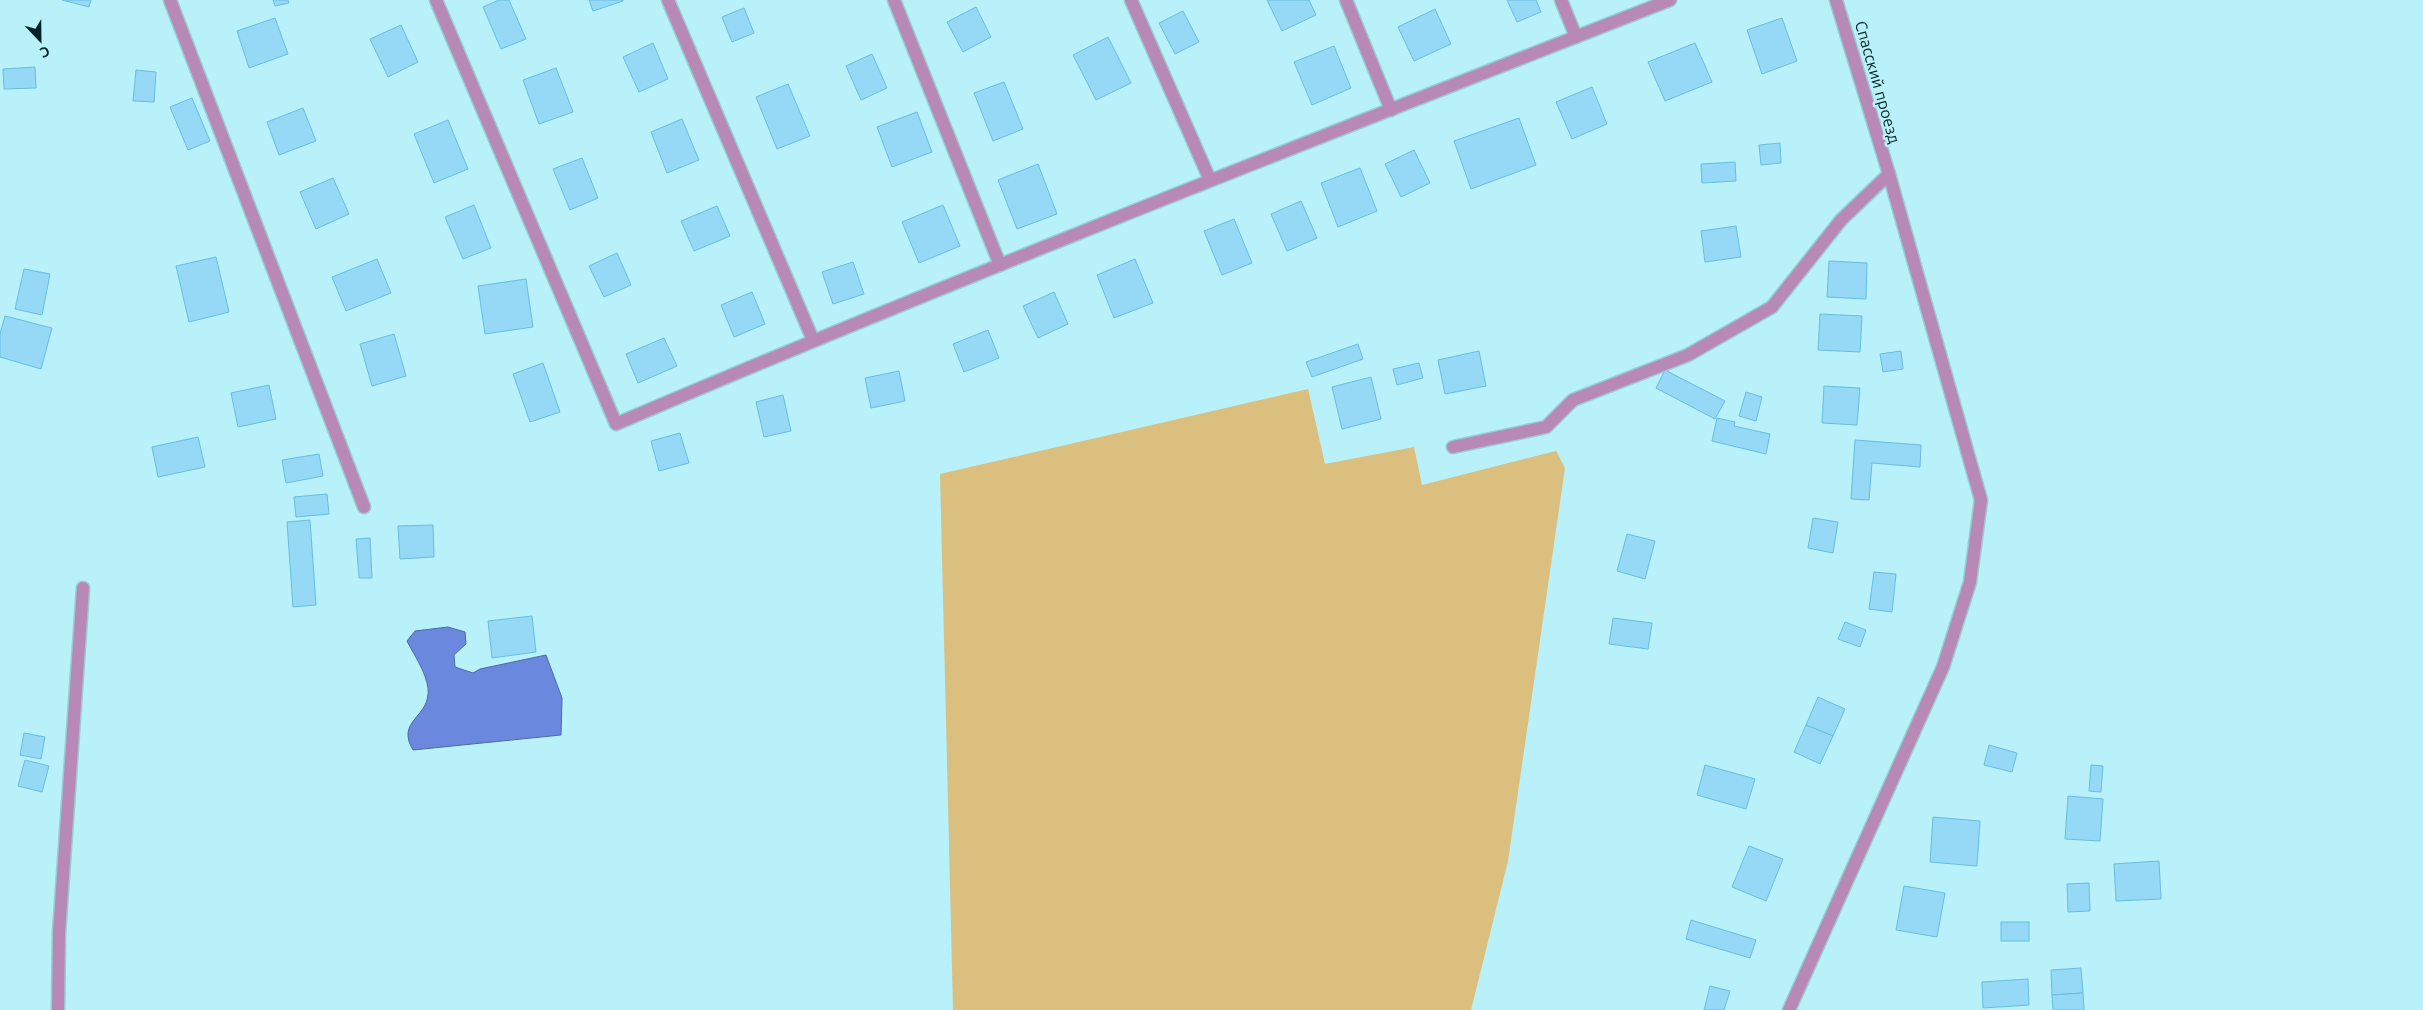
<svg xmlns="http://www.w3.org/2000/svg" width="2423" height="1010" font-family="Ubuntu,sans-serif">
<rect width="100%" height="100%" fill="#b8f1fa"/>
<path fill="#dabf7e" d="M1308 389 1325 464 1414 447 1422 485 1556 451 1565 468 1508 861 1471 1010H953L940 474Z"/>
<path fill="#6a89de" stroke="#4b6ba8" d="M448 627 465 632 466 644 454 655 455 667 473 673 480 669 546 655 562 698 561 735 413 750C395 720 431 718 428 688 426 672 414 655 407 641L415 631Z"/>
<g fill="#96d9f7" stroke="#67bde1">
<path d="M62 0H91L89 7Z"/>
<path d="M273 0H288L289 3 275 6Z"/>
<path d="M499 0H509L526 39 501 49 483 7Z"/>
<path d="M589 0H623V1L593 11Z"/>
<path d="M1267 0H1309L1316 15 1282 31Z"/>
<path d="M1507 0H1536L1541 12 1517 22Z"/>
<path d="M976 7 991 37 963 52 947 22Z"/>
<path d="M744 8 754 33 732 42 722 17Z"/>
<path d="M1435 9 1451 44 1414 61 1398 27Z"/>
<path d="M1183 11 1199 42 1175 54 1159 23Z"/>
<path d="M275 18 288 54 249 68 237 31Z"/>
<path d="M1782 18 1797 61 1762 74 1747 30Z"/>
<path d="M401 25 418 62 388 77 370 39Z"/>
<path d="M1108 37 1131 83 1096 100 1073 55Z"/>
<path d="M653 43 668 79 639 92 623 57Z"/>
<path d="M1695 43 1712 82 1665 101 1648 62Z"/>
<path d="M1334 46 1351 88 1312 105 1294 62Z"/>
<path d="M872 54 887 88 861 100 846 66Z"/>
<path d="M35 67 36 88 4 89 3 69Z"/>
<path d="M556 68 573 112 539 124 523 80Z"/>
<path d="M136 70 156 72 154 102 133 101Z"/>
<path d="M1004 82 1023 129 993 141 974 93Z"/>
<path d="M788 84 810 136 777 149 756 97Z"/>
<path d="M1592 87 1607 124 1572 139 1556 102Z"/>
<path d="M192 98 210 141 188 150 170 107Z"/>
<path d="M303 108 316 141 279 155 267 122Z"/>
<path d="M917 112 932 152 892 167 877 127Z"/>
<path d="M1519 118 1536 165 1471 189 1454 141Z"/>
<path d="M682 119 699 160 667 173 651 132Z"/>
<path d="M448 120 468 169 434 183 414 134Z"/>
<path d="M1780 143 1781 163 1761 165 1759 145Z"/>
<path d="M1414 150 1430 183 1401 197 1385 164Z"/>
<path d="M582 158 598 198 570 210 553 169Z"/>
<path d="M1735 162 1736 181 1702 183 1701 164Z"/>
<path d="M1038 164 1057 214 1017 229 998 180Z"/>
<path d="M1360 168 1377 211 1338 227 1321 183Z"/>
<path d="M333 178 349 214 316 229 300 192Z"/>
<path d="M1301 201 1317 238 1287 251 1271 214Z"/>
<path d="M474 205 491 248 463 259 445 217Z"/>
<path d="M943 205 960 246 919 263 902 222Z"/>
<path d="M717 206 730 236 694 251 681 221Z"/>
<path d="M1234 219 1252 263 1222 275 1204 231Z"/>
<path d="M1736 226 1741 257 1705 262 1701 231Z"/>
<path d="M617 253 631 285 604 297 589 266Z"/>
<path d="M216 257 229 312 189 322 176 266Z"/>
<path d="M377 259 391 293 346 311 332 277Z"/>
<path d="M1135 259 1153 303 1114 318 1097 275Z"/>
<path d="M1829 261 1867 263 1866 299 1827 297Z"/>
<path d="M853 262 864 294 833 304 822 272Z"/>
<path d="M24 269 50 274 42 315 15 309Z"/>
<path d="M526 279 533 327 485 334 478 286Z"/>
<path d="M752 292 765 324 734 337 721 305Z"/>
<path d="M1054 292 1068 324 1038 338 1023 306Z"/>
<path d="M1820 314 1862 316 1860 352 1818 350Z"/>
<path d="M5 316 52 328 41 369 0 357V334Z"/>
<path d="M988 330 999 358 964 372 953 344Z"/>
<path d="M394 334 406 376 372 386 360 344Z"/>
<path d="M664 338 677 366 638 383 626 354Z"/>
<path d="M1358 344 1363 359 1312 377 1306 362Z"/>
<path d="M1479 351 1486 386 1445 394 1438 360Z"/>
<path d="M1901 351 1903 369 1883 372 1880 354Z"/>
<path d="M543 363 560 412 530 422 513 374Z"/>
<path d="M1419 363 1423 378 1397 385 1393 369Z"/>
<path d="M1665 370 1725 401 1715 419 1656 388Z"/>
<path d="M899 371 905 401 871 408 865 378Z"/>
<path d="M1371 377 1381 419 1342 429 1332 387Z"/>
<path d="M269 385 276 419 238 427 231 393Z"/>
<path d="M1824 386 1860 388 1857 425 1822 423Z"/>
<path d="M1746 392 1762 397 1756 421 1739 416Z"/>
<path d="M783 395 791 431 764 437 756 402Z"/>
<path d="M1717 418 1735 422 1734 426 1770 434 1766 454 1712 441Z"/>
<path d="M680 433 689 463 659 471 651 441Z"/>
<path d="M198 437 205 467 158 477 152 447Z"/>
<path d="M1855 440 1921 445 1920 467 1872 463 1869 500 1851 499Z"/>
<path d="M319 454 323 476 286 483 282 460Z"/>
<path d="M327 494 329 514 296 517 294 497Z"/>
<path d="M1813 518 1838 522 1833 553 1808 548Z"/>
<path d="M310 520 316 605 293 607 287 522Z"/>
<path d="M433 525 434 557 400 559 398 526Z"/>
<path d="M1627 534 1655 541 1645 579 1617 571Z"/>
<path d="M370 538 372 578H359L356 539Z"/>
<path d="M1874 572 1896 574 1892 612 1869 609Z"/>
<path d="M532 616 536 652 492 658 488 621Z"/>
<path d="M1613 618 1652 623 1648 649 1609 644Z"/>
<path d="M1845 622 1866 630 1860 647 1838 639Z"/>
<path d="M1818 697 1845 709 1833 736 1806 725Z"/>
<path d="M1806 725 1833 736 1820 764 1794 752Z"/>
<path d="M24 733 45 737 41 759 20 755Z"/>
<path d="M1989 745 2017 753 2012 772 1984 765Z"/>
<path d="M25 760 49 766 42 792 18 786Z"/>
<path d="M1705 765 1755 779 1746 809 1697 795Z"/>
<path d="M2091 765 2103 766 2101 792 2089 791Z"/>
<path d="M2068 796 2103 799 2100 841 2065 839Z"/>
<path d="M1933 817 1980 821 1977 866 1930 862Z"/>
<path d="M1749 846 1783 859 1766 901 1732 887Z"/>
<path d="M2159 861 2161 899 2116 901 2114 864Z"/>
<path d="M2089 883 2090 911 2068 912 2067 884Z"/>
<path d="M1904 886 1945 893 1937 937 1896 930Z"/>
<path d="M1691 920 1756 940 1750 958 1686 939Z"/>
<rect x="2001" y="922" width="28" height="19"/>
<path d="M2081 968 2083 993 2052 995 2051 970Z"/>
<path d="M2028 979 2029 1005 1983 1008 1982 982Z"/>
<path d="M1710 986 1730 991 1724 1010H1704Z"/>
<path d="M2083 993 2084 1010H2053L2052 995Z"/>
</g>
<g fill="none" stroke-linecap="round" stroke-linejoin="round">
<g stroke="#97ccd4" stroke-width="15">
<g id="minor">
<path d="M170 0 364 507"/>
<path d="M436 0 616 424C965 275 1318 138 1670 0"/>
<path d="M668 0 813 340"/>
<path d="M894 0 1000 265"/>
<path d="M1131 0 1210 180"/>
<path d="M1346 0 1391 110"/>
<path d="M1561 0 1576 37"/>
<path d="M1453 447 1546 427 1573 400 1688 355 1772 307 1841 220 1889 174"/>
<path d="M58 1010 59 933 83 588"/>
<path d="M1789 1010 1943 667 1970 582 1981 500 1889 174 1836 0"/>
</g>
</g>
<use href="#minor" stroke="#b888b7" stroke-width="12"/>
</g>
<g text-anchor="middle" dominant-baseline="central" stroke-width="5" stroke-linejoin="round" paint-order="stroke">
<g font-size="16" fill="#022429" stroke="#b8f1fa">
<text transform="translate(1878 82) rotate(74)">Спасский проезд</text>
</g>
</g>
<g transform="translate(40 40) rotate(158)" stroke="#b8f1fa" stroke-width="4" paint-order="stroke">
<path d="M0-4L9 19L0 12L-9 19Z" fill="#022429"/>
<text y="-8" font-size="14" font-weight="bold" text-anchor="middle" fill="#022429">С</text>
</g>
</svg>
